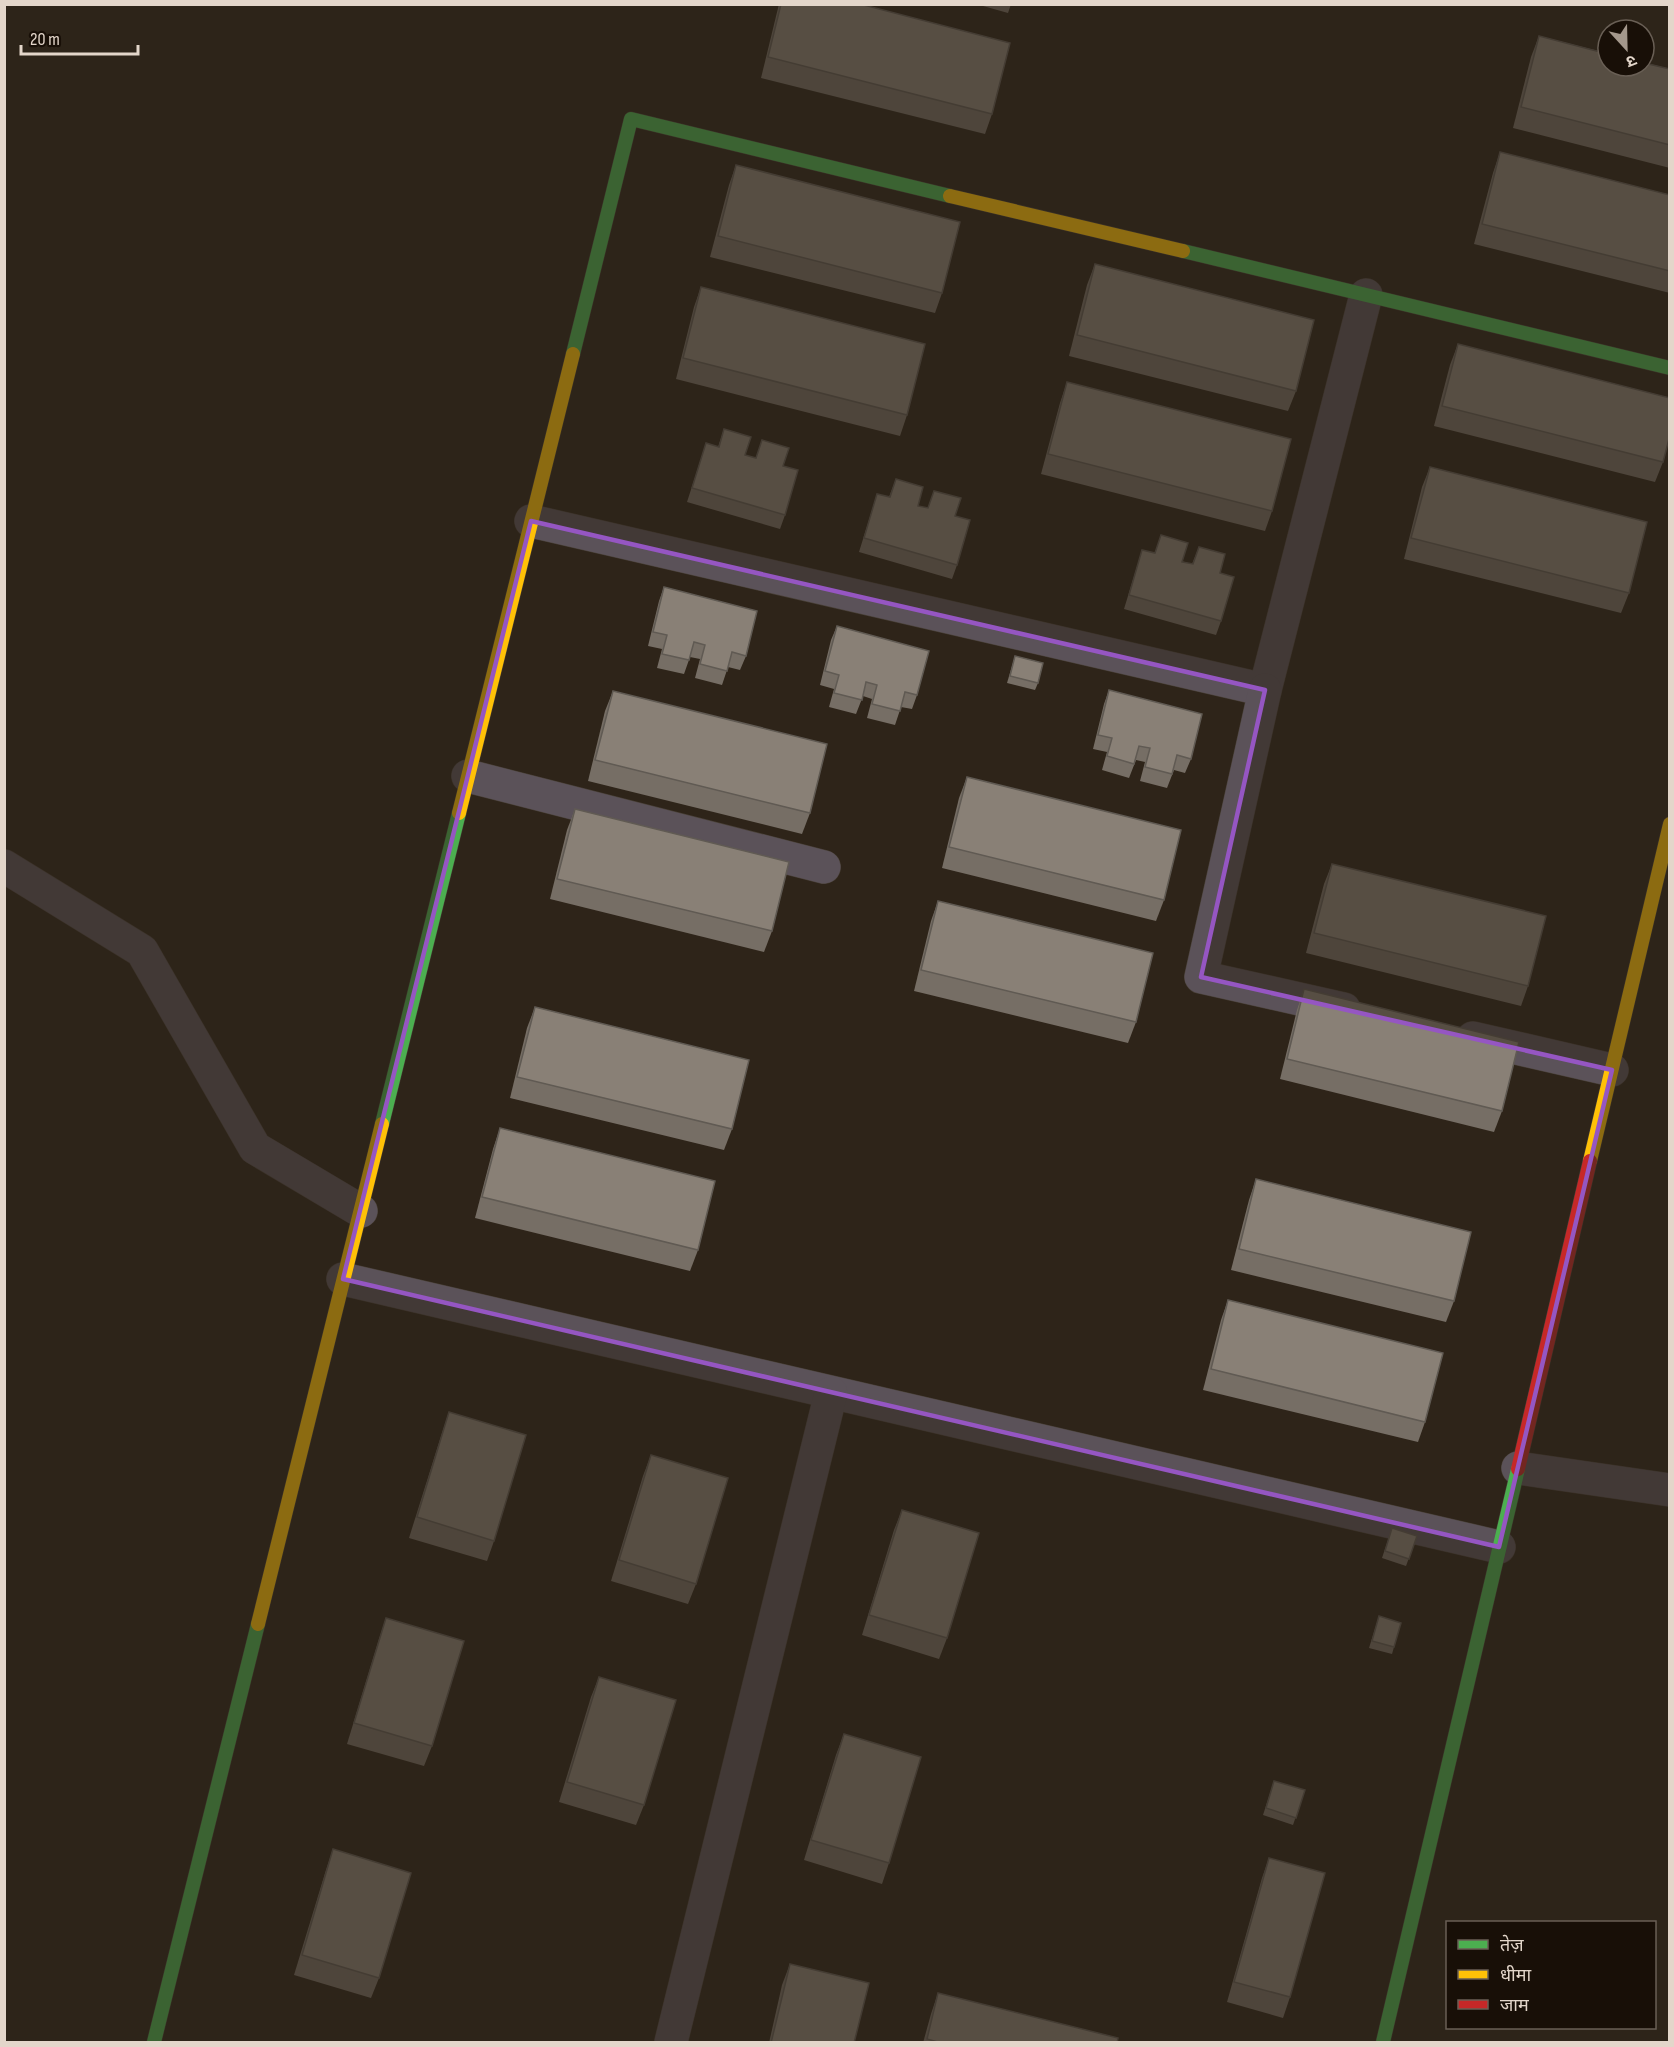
<svg xmlns="http://www.w3.org/2000/svg" width="1674" height="2047" font-family="'Sofia Sans Condensed','Noto Sans Devanagari',sans-serif">
<rect width="100%" height="100%" fill="#2e2419"/>
<g fill="none" stroke-linecap="round" stroke-linejoin="round">
<g stroke="#494037" stroke-width="34">
<g id="street">
<path d="M531 521 1265 690 1366 295"/>
<path d="M1265 690 1201 977 1344 1009"/>
<path d="M468 776 824 867"/>
<path d="M4 866 142 951 255 1148 361 1211"/>
<path d="M1473 1038 1612 1070"/>
<path d="M343 1279 1499 1547"/>
<path d="M1518 1468 1670 1490"/>
<path d="M671 2042 831 1393"/>
</g>
</g>
<g stroke="#494037" stroke-width="15">
<g id="fast">
<path d="M1183 251 1670 368"/>
<path d="M573 354 631 119 950 196"/>
<path d="M382 1124 459 813"/>
<path d="M154 2042 258 1624"/>
<path d="M1383 2042 1518 1469"/>
</g>
</g>
<g stroke="#494037" stroke-width="15">
<g id="slow">
<path d="M950 196 1183 251"/>
<path d="M459 813 573 354"/>
<path d="M1590 1161 1670 824"/>
<path d="M258 1624 382 1124"/>
</g>
</g>
<g stroke="#494037" stroke-width="15">
<path id="jam" d="M1518 1469 1590 1161"/>
</g>
<use href="#street" stroke="#5b5259" stroke-width="33"/>
<use href="#fast" stroke="#4caf50" stroke-width="14"/>
<use href="#slow" stroke="#ffc107" stroke-width="14"/>
<use href="#jam" stroke="#c62828" stroke-width="14"/>
</g>
<g fill="#766e65">
<path d="M779 4H860L992 114 985 134 761 78Z"/>
<path d="M976 4H1011L1008 13Z"/>
<path d="M1539 36 1670 69V168L1513 128 1531 57Z"/>
<path d="M1500 152 1670 195V293L1474 244 1493 173Z"/>
<path d="M736 165 942 293 935 313 710 257 729 185Z"/>
<path d="M1095 264 1296 391 1288 411 1069 356 1087 285Z"/>
<path d="M701 287 907 415 900 436 676 379 694 307Z"/>
<path d="M1458 344 1663 462 1655 482 1434 426 1450 365Z"/>
<path d="M1067 382 1272 511 1265 531 1041 474 1060 403Z"/>
<path d="M724 429 745 455 756 458 762 440 783 466 785 515 780 529 687 502 706 443 718 447Z"/>
<path d="M1430 467 1629 593 1621 613 1404 559 1422 487Z"/>
<path d="M896 479 918 506 928 508 934 491 955 516 957 565 952 579 859 552 877 494 889 497Z"/>
<path d="M1199 547 1220 573 1221 621 1216 635 1124 609 1142 550 1192 564Z"/>
<path d="M664 587 746 656 740 670 728 667 722 685 695 678 700 659 690 657 684 674 657 668 662 649 648 646 659 601Z"/>
<path d="M837 626 917 695 912 709 901 707 895 725 867 718 872 699 863 696 856 714 829 707 834 689 820 685 831 640Z"/>
<path d="M1015 656 1038 683 1035 690 1007 683Z"/>
<path d="M1109 690 1191 759 1185 773 1174 770 1167 788 1140 781 1145 762 1136 760 1129 778 1102 770 1107 752 1093 749 1104 704Z"/>
<path d="M613 691 810 813 802 834 588 781 605 711Z"/>
<path d="M967 777 1164 900 1156 921 942 868 959 798Z"/>
<path d="M575 809 772 931 764 952 550 899 567 830Z"/>
<path d="M1332 864 1528 986 1521 1006 1306 953 1324 884Z"/>
<path d="M938 901 1136 1022 1128 1043 914 991 931 921Z"/>
<path d="M1304 989 1502 1111 1494 1132 1280 1079 1297 1010Z"/>
<path d="M535 1007 732 1129 724 1150 510 1098 527 1028Z"/>
<path d="M500 1128 698 1250 690 1271 475 1218 493 1149Z"/>
<path d="M1256 1179 1454 1301 1446 1322 1231 1270 1249 1200Z"/>
<path d="M1228 1300 1425 1422 1418 1442 1203 1390 1221 1320Z"/>
<path d="M449 1412 494 1541 487 1561 409 1538 442 1433Z"/>
<path d="M651 1455 696 1584 688 1604 611 1581 643 1476Z"/>
<path d="M902 1510 947 1638 939 1659 862 1635 894 1530Z"/>
<path d="M1392 1528 1417 1536 1406 1566 1382 1558Z"/>
<path d="M1379 1616 1394 1647 1392 1654 1369 1648Z"/>
<path d="M386 1618 432 1746 424 1766 347 1744 379 1639Z"/>
<path d="M599 1677 644 1805 636 1825 559 1802 591 1697Z"/>
<path d="M844 1734 889 1863 882 1884 804 1860 836 1755Z"/>
<path d="M1274 1781 1305 1790 1293 1825 1263 1815Z"/>
<path d="M333 1849 379 1978 371 1998 294 1975 326 1870Z"/>
<path d="M1269 1858 1290 1997 1283 2018 1227 2002 1262 1878Z"/>
<path d="M790 1964 854 2043H769L782 1985Z"/>
<path d="M938 1993 1117 2043H923L931 2014Z"/>
</g>
<g fill="#898076" stroke="#605a53" stroke-width="1.5">
<path d="M781 4H860L1010 43 992 114 768 57Z"/>
<path d="M1539 36 1608 54V66H1644V63L1670 69V145L1521 107Z"/>
<path d="M1500 152 1670 195V271L1482 224Z"/>
<path d="M736 165 960 222 942 293 718 236Z"/>
<path d="M1095 264 1314 320 1296 391 1077 335Z"/>
<path d="M701 287 925 344 907 415 683 358Z"/>
<path d="M1458 344 1670 398V435L1663 462 1442 406Z"/>
<path d="M1067 382 1291 439 1272 511 1048 454Z"/>
<path d="M724 429 751 437 745 455 756 458 762 440 789 448 783 466 798 470 785 515 692 488 706 443 719 447Z"/>
<path d="M1430 467 1647 522 1629 593 1411 538Z"/>
<path d="M896 479 923 487 918 506 928 508 934 491 961 498 955 516 970 520 957 565 864 538 877 494 890 497Z"/>
<path d="M1161 535 1188 543 1182 562 1193 564 1199 547 1225 554 1220 573 1234 577 1221 621 1129 595 1142 550 1155 553Z"/>
<path d="M664 587 757 611 746 656 732 652 727 671 700 664 705 645 694 642 689 660 662 654 667 635 653 632Z"/>
<path d="M837 626 929 651 917 695 905 692 900 711 872 704 877 685 866 682 862 700 834 693 839 675 825 671Z"/>
<path d="M1015 656 1043 663 1038 683 1010 676Z"/>
<path d="M1109 690 1202 714 1191 759 1177 755 1172 774 1145 767 1150 748 1139 746 1134 764 1107 756 1112 738 1098 735Z"/>
<path d="M613 691 827 744 810 813 595 760Z"/>
<path d="M967 777 1181 830 1164 900 949 847Z"/>
<path d="M575 809 789 862 772 931 557 879Z"/>
<path d="M1332 864 1546 916 1528 986 1314 933Z"/>
<path d="M938 901 1153 953 1136 1022 921 970Z"/>
<path d="M1304 989 1519 1042 1502 1111 1287 1059Z"/>
<path d="M535 1007 749 1060 732 1129 517 1077Z"/>
<path d="M500 1128 715 1181 698 1250 482 1197Z"/>
<path d="M1256 1179 1471 1232 1454 1301 1239 1249Z"/>
<path d="M1228 1300 1443 1353 1425 1422 1211 1369Z"/>
<path d="M449 1412 526 1435 494 1541 417 1517Z"/>
<path d="M651 1455 728 1478 696 1584 619 1560Z"/>
<path d="M902 1510 979 1533 947 1638 869 1615Z"/>
<path d="M1392 1528 1417 1536 1409 1559 1385 1551Z"/>
<path d="M1379 1616 1401 1623 1394 1647 1372 1641Z"/>
<path d="M386 1618 464 1641 432 1746 354 1723Z"/>
<path d="M599 1677 676 1700 644 1805 567 1782Z"/>
<path d="M844 1734 921 1757 889 1863 811 1840Z"/>
<path d="M1274 1781 1305 1790 1296 1818 1266 1808Z"/>
<path d="M333 1849 411 1873 379 1978 302 1955Z"/>
<path d="M1269 1858 1325 1873 1290 1997 1234 1982Z"/>
<path d="M790 1964 869 1983 854 2043H771Z"/>
<path d="M938 1993 1118 2038 1117 2043H941L927 2039Z"/>
</g>
<path d="M0 0H1674V2047H0ZM531 521 1265 690 1201 977 1612 1070 1499 1547 343 1279Z" fill="#2e2419" fill-opacity=".55" fill-rule="evenodd"/>
<path fill="none" stroke="#9556c2" stroke-width="4.5" stroke-linejoin="round" d="M531 521 1265 690 1201 977 1612 1070 1499 1547 343 1279Z"/>
<rect width="1674" height="2047" fill="none" stroke="#e3d6ca" stroke-width="12"/>
<rect x="1446" y="1921" width="210" height="108" fill="#180f07" stroke="#695f55" stroke-width="1.5"/>
<rect x="1458" y="1940" width="30" height="9" fill="#4caf50" stroke="#695f55" stroke-width="1.5"/>
<text x="1500" y="1951" font-size="18" fill="#e3d6ca">तेज़</text>
<rect x="1458" y="1970" width="30" height="9" fill="#ffc107" stroke="#695f55" stroke-width="1.5"/>
<text x="1500" y="1981" font-size="18" fill="#e3d6ca">धीमा</text>
<rect x="1458" y="2000" width="30" height="9" fill="#c62828" stroke="#695f55" stroke-width="1.5"/>
<text x="1500" y="2011" font-size="18" fill="#e3d6ca">जाम</text>
<g transform="translate(1626 48) rotate(158)"><circle r="28" fill="#180f07" stroke="#695f55" stroke-width="1.5"/>
<path d="M0-4.5L10 22L0 15L-10 22Z" fill="#a4988c"/>
<text y="-9" font-size="16" font-weight="bold" text-anchor="middle" fill="#e3d6ca">उ</text>
</g>
<path d="M21 45v9h117v-9" fill="none" stroke="#e3d6ca" stroke-width="3"/>
<text x="30" y="45" font-size="18" fill="#e3d6ca" stroke="#180f07" stroke-width="4.5" paint-order="stroke">20 m</text>
</svg>
